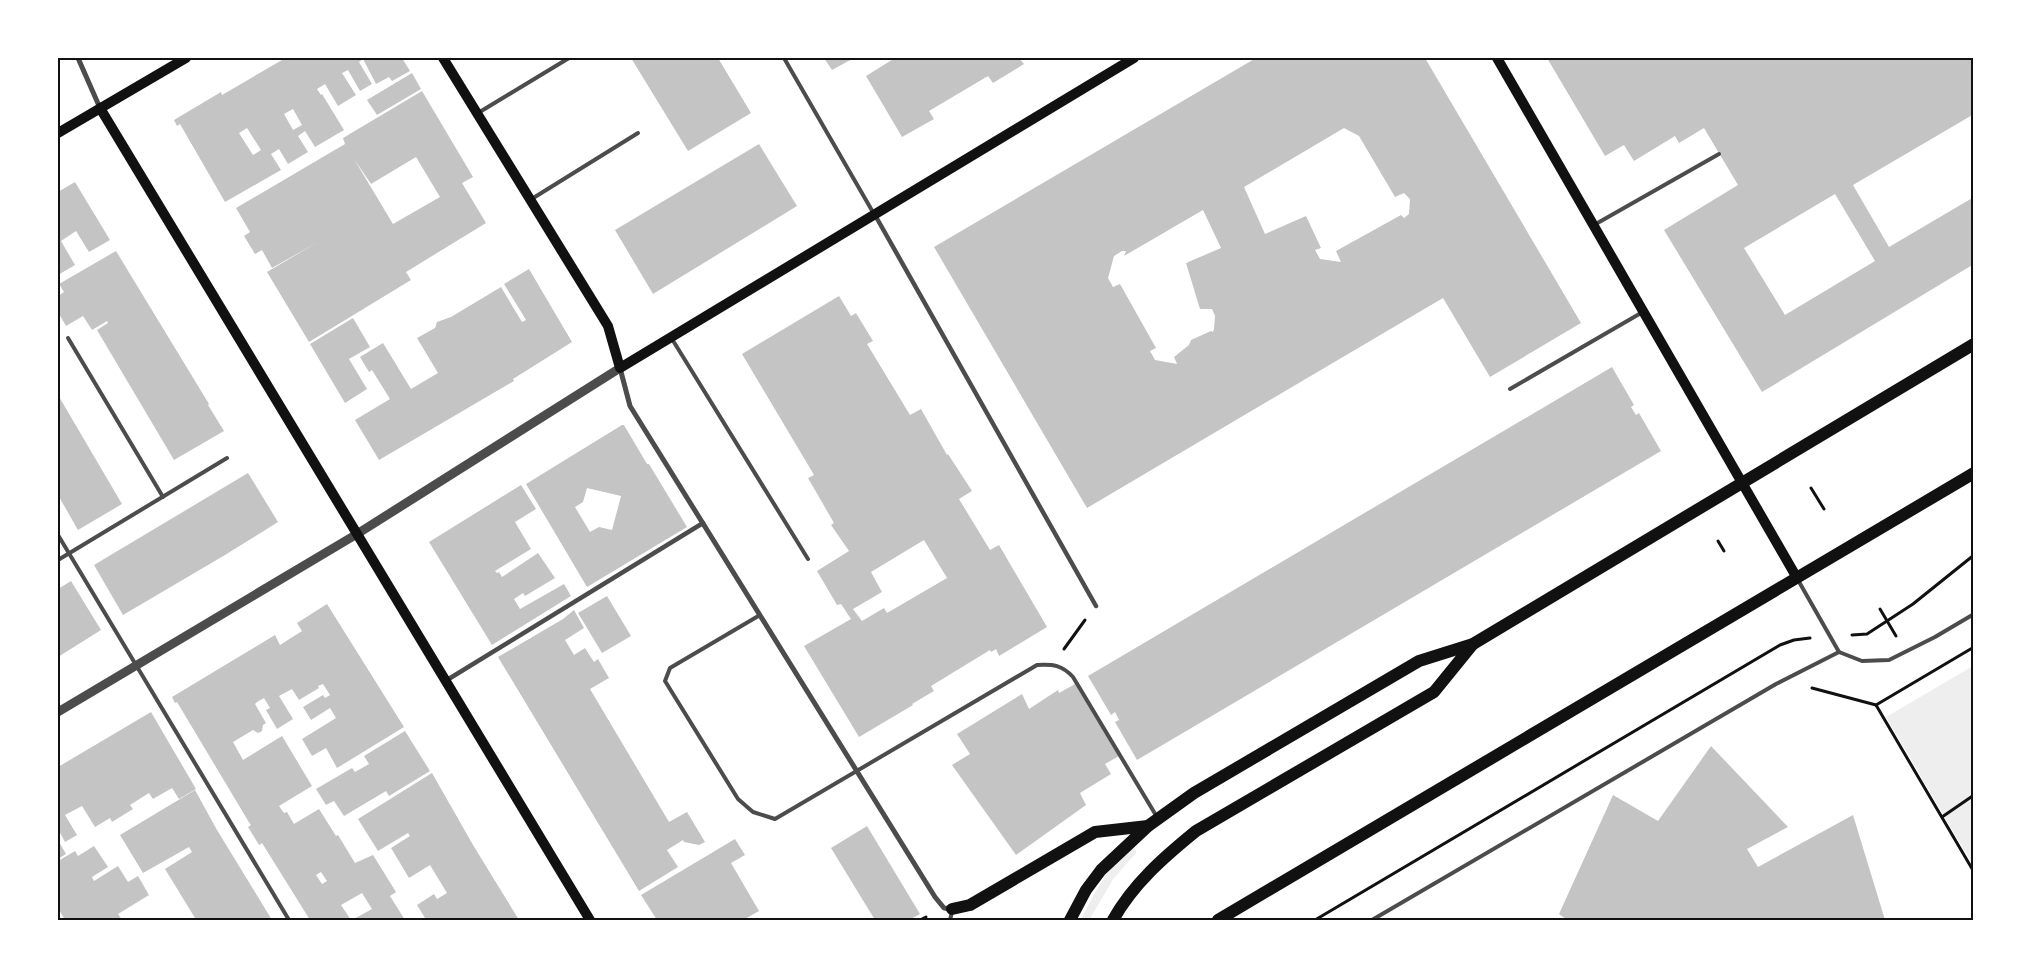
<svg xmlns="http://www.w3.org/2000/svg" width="2031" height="978" font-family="'Libre Baskerville',serif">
<rect width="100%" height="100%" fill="#fff"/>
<g fill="#eee">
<path d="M1973 666V865L1886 717Z"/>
<path d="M1135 848 1136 853 1114 878 1089 920H1081C1091 899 1112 857 1135 848Z"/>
</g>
<g fill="#c4c4c4" fill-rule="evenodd">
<path d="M282 58H402L410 71 392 81 389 77 376 84 363 59 359 62 372 84 360 91 348 70 342 73 356 95 338 106 325 84 317 89 321 95 322 94 344 130 315 147 305 131 298 136 308 152 288 164 279 149 271 154 281 170 225 202 180 124 177 126 174 120 221 92 222 95 282 60ZM293 109 302 125 293 130 284 114ZM247 128 261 150 253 155 239 133Z"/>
<path d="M631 58H718L751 113 688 151Z"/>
<path d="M824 58H854L832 70Z"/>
<path d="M895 58H1019L1024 64 993 83 988 76 929 111 934 119 902 137 866 76Z"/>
<path d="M1256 58H1425L1581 323 1490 377 1443 298 1087 508 934 247ZM1344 128 1359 136 1395 197 1404 193 1410 199 1409 214 1404 218 1401 215 1336 251 1341 262 1320 259 1315 250 1321 248 1306 216 1265 234 1244 187ZM1203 210 1221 248 1186 263 1200 309H1212L1215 316 1214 329 1213 332 1211 331 1191 340 1189 345 1174 357 1177 364 1155 360 1150 351 1156 348 1120 284 1113 287 1108 278 1114 256 1122 251H1126L1124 256Z"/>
<path d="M1547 58H1974V114L1853 185 1889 247 1974 197V264L1762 392 1664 230 1738 185 1704 128 1679 143 1675 136 1634 161 1624 145 1605 156ZM1835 194 1875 261 1785 315 1744 248Z"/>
<path d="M412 73 421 89 377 115 367 100Z"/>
<path d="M422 91 473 177 462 183 486 223 406 272 411 280 309 342 267 272 318 242 272 268 262 250 255 254 244 236 250 232 236 208 345 144 343 138ZM416 157 440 197 393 224 354 159 371 184Z"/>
<path d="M759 144 797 206 653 294 615 230Z"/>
<path d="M75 182 110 240 89 252 76 231 61 241 75 265 58 275V192Z"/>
<path d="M116 251 209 404 208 405 224 431 174 460 97 330 108 323 107 321 92 330 83 316 66 326 58 312V296L64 292 59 284Z"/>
<path d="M529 269 572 342 513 379 514 381 379 460 355 420 390 399 372 370 369 372 360 357 383 343 411 389 438 373 417 338 435 328 437 322 451 317 501 287 522 322 526 320 504 284Z"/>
<path d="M839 296 851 316 856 313 873 341 867 344 910 415 921 409 947 455 948 454 972 491 959 499 990 550 999 545 1047 627 999 656 996 649 991 652 990 650 931 686 934 691 912 704 913 705 859 737 804 646 851 619 841 604 837 605 817 571 849 551 831 525 834 523 808 478 814 475 742 354ZM924 540 947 578 887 613 884 608 862 621 853 609 882 592 871 572Z"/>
<path d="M353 318 370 347 349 359 367 389 345 403 310 344Z"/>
<path d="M1612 367 1634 405 1631 407 1636 415 1639 413 1661 451 1137 760 1115 722 1119 720 1115 712 1111 715 1088 676Z"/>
<path d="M58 395 122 504 78 530 58 495Z"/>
<path d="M622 425H624L647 464H649L687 527 587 587 526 484ZM587 488 621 496 612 530 599 527 590 532 575 507 583 502Z"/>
<path d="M248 473 278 522 225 555 123 615 94 565Z"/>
<path d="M521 485 536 509 515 522 531 549 495 571 497 573 499 572 502 577 538 553 555 578 525 596 523 593 514 599 520 609 564 584 571 596 492 645 429 542Z"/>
<path d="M71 581 101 630 58 657V589Z"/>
<path d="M607 596 631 636 602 653 578 613Z"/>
<path d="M327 604 404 727 337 768 326 748 312 756 302 739 336 718 330 708 311 720 303 707 323 695 325 698 330 695 323 684 318 686 319 688 299 700 292 689 279 696 293 719 277 729 266 710 270 708 264 698 257 702 255 704 266 723 263 725 262 731 258 733 253 730 233 742 243 760 282 736 312 786 279 806 284 813 287 812 294 824 319 809 336 836 338 835 355 863 373 855 396 892 390 896 405 920H352L372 909 362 893 341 905 351 920H310L262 843 259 845 248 827 251 825 250 824 177 702 175 703 172 697 275 635 280 645 302 631 297 623ZM321 872 327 881 322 884 316 875Z"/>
<path d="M574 610 584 628 565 640 574 655 585 648 594 662 598 659 609 678 590 689 669 822 687 812 705 842 699 845 684 842 683 840 667 850 678 867 639 891 498 657 563 619Z"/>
<path d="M1075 684 1119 756 1105 764 1111 774 1080 793 1086 805 1016 855 952 765 970 754 957 734 1022 694 1029 709 1058 690 1059 693Z"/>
<path d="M151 712 196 789 179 799 172 788 153 799 149 793 130 805 133 809 112 822 110 818 95 827 82 806 65 815 77 835 65 842 58 829V767Z"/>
<path d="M405 731 430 771 389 796 386 791 344 816 334 801 326 805 316 789 352 768 355 772 369 764 364 756Z"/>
<path d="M1711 746 1788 827 1747 849 1758 867 1853 815 1885 920H1565L1566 919 1559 914 1613 795 1658 821Z"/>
<path d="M432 773 473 845 519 920H421L425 918 417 905 434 894 437 899 447 893 430 865 409 878 391 848 410 836 408 833 378 851 358 819Z"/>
<path d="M195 790 217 830 272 920H191L195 918 165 869 192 852 189 847 143 873 120 835Z"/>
<path d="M867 826 920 914 909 920H875L831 848Z"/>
<path d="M735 839 745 855 731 863 759 911 743 920H657L641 895Z"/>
<path d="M58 840 66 854 58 859Z"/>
<path d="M94 846 108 867 92 877 94 881 118 866 128 882 138 876 149 895 118 914 122 920H65L58 908V861L75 851 78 856Z"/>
</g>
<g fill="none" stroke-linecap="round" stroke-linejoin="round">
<g stroke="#111" stroke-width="3">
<path d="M1811 488 1824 509"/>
<path d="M1718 541 1724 551"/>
<path d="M1880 609 1896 636"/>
<path d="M1852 635 1867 634 1913 604 1974 555"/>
<path d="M1064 649 1085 620"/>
<path d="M1812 688 1876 705 1974 647"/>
<path d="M1876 705 1974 872"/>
<path d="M1942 817 1974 795"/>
<path d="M920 920 926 917"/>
<path d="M1315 920 1780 645 1794 640 1810 638"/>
</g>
<g stroke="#4c4c4c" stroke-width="4">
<path d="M784 58 874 214"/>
<path d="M478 113 569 58"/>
<path d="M530 200 638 133"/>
<path d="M1594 225 1719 154"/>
<path d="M68 338 163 497"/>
<path d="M672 339 808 559"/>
<path d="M1510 389 1641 313"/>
<path d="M58 535 289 920"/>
<path d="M58 560 227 458"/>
<path d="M1798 580 1839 652 1862 661 1889 660 1935 637 1974 614"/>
<path d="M760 615 670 668 665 681 738 799 753 812 775 819 1037 665C1053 664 1062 665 1073 677L1157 817"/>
<path d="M950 920 952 912"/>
<path d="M1372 920 1776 684 1839 652"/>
</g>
<g stroke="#4c4c4c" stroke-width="4.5">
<path d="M875 215 1096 606"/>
<path d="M447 680 703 523"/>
</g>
<g stroke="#4c4c4c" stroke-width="5">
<path d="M78 58 100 108"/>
<path d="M620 368 630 406 935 897 944 908 952 909"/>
</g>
<path stroke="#4c4c4c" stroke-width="9" d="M58 712 357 534 620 368"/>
<g stroke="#111" stroke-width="10">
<path d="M443 58 608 326 620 368 1134 58"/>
<path d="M1497 58 1797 578"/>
<path d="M100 108 590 920"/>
<path d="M58 133 186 58"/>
</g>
<g stroke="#111" stroke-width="12">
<path d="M952 909 970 905 982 898 1095 832 1148 826"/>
<path d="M1070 920 1086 890 1101 870 1148 826 1194 793 1419 661 1473 644 1974 344"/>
<path d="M1113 920C1133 884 1164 857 1196 831L1434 692 1473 644"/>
<path d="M1218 920 1974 473"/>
</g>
</g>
<rect width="2031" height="978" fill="none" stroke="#ffffff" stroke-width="118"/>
<rect x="59" y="59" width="1913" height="860" fill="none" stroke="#111" stroke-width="2"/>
</svg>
